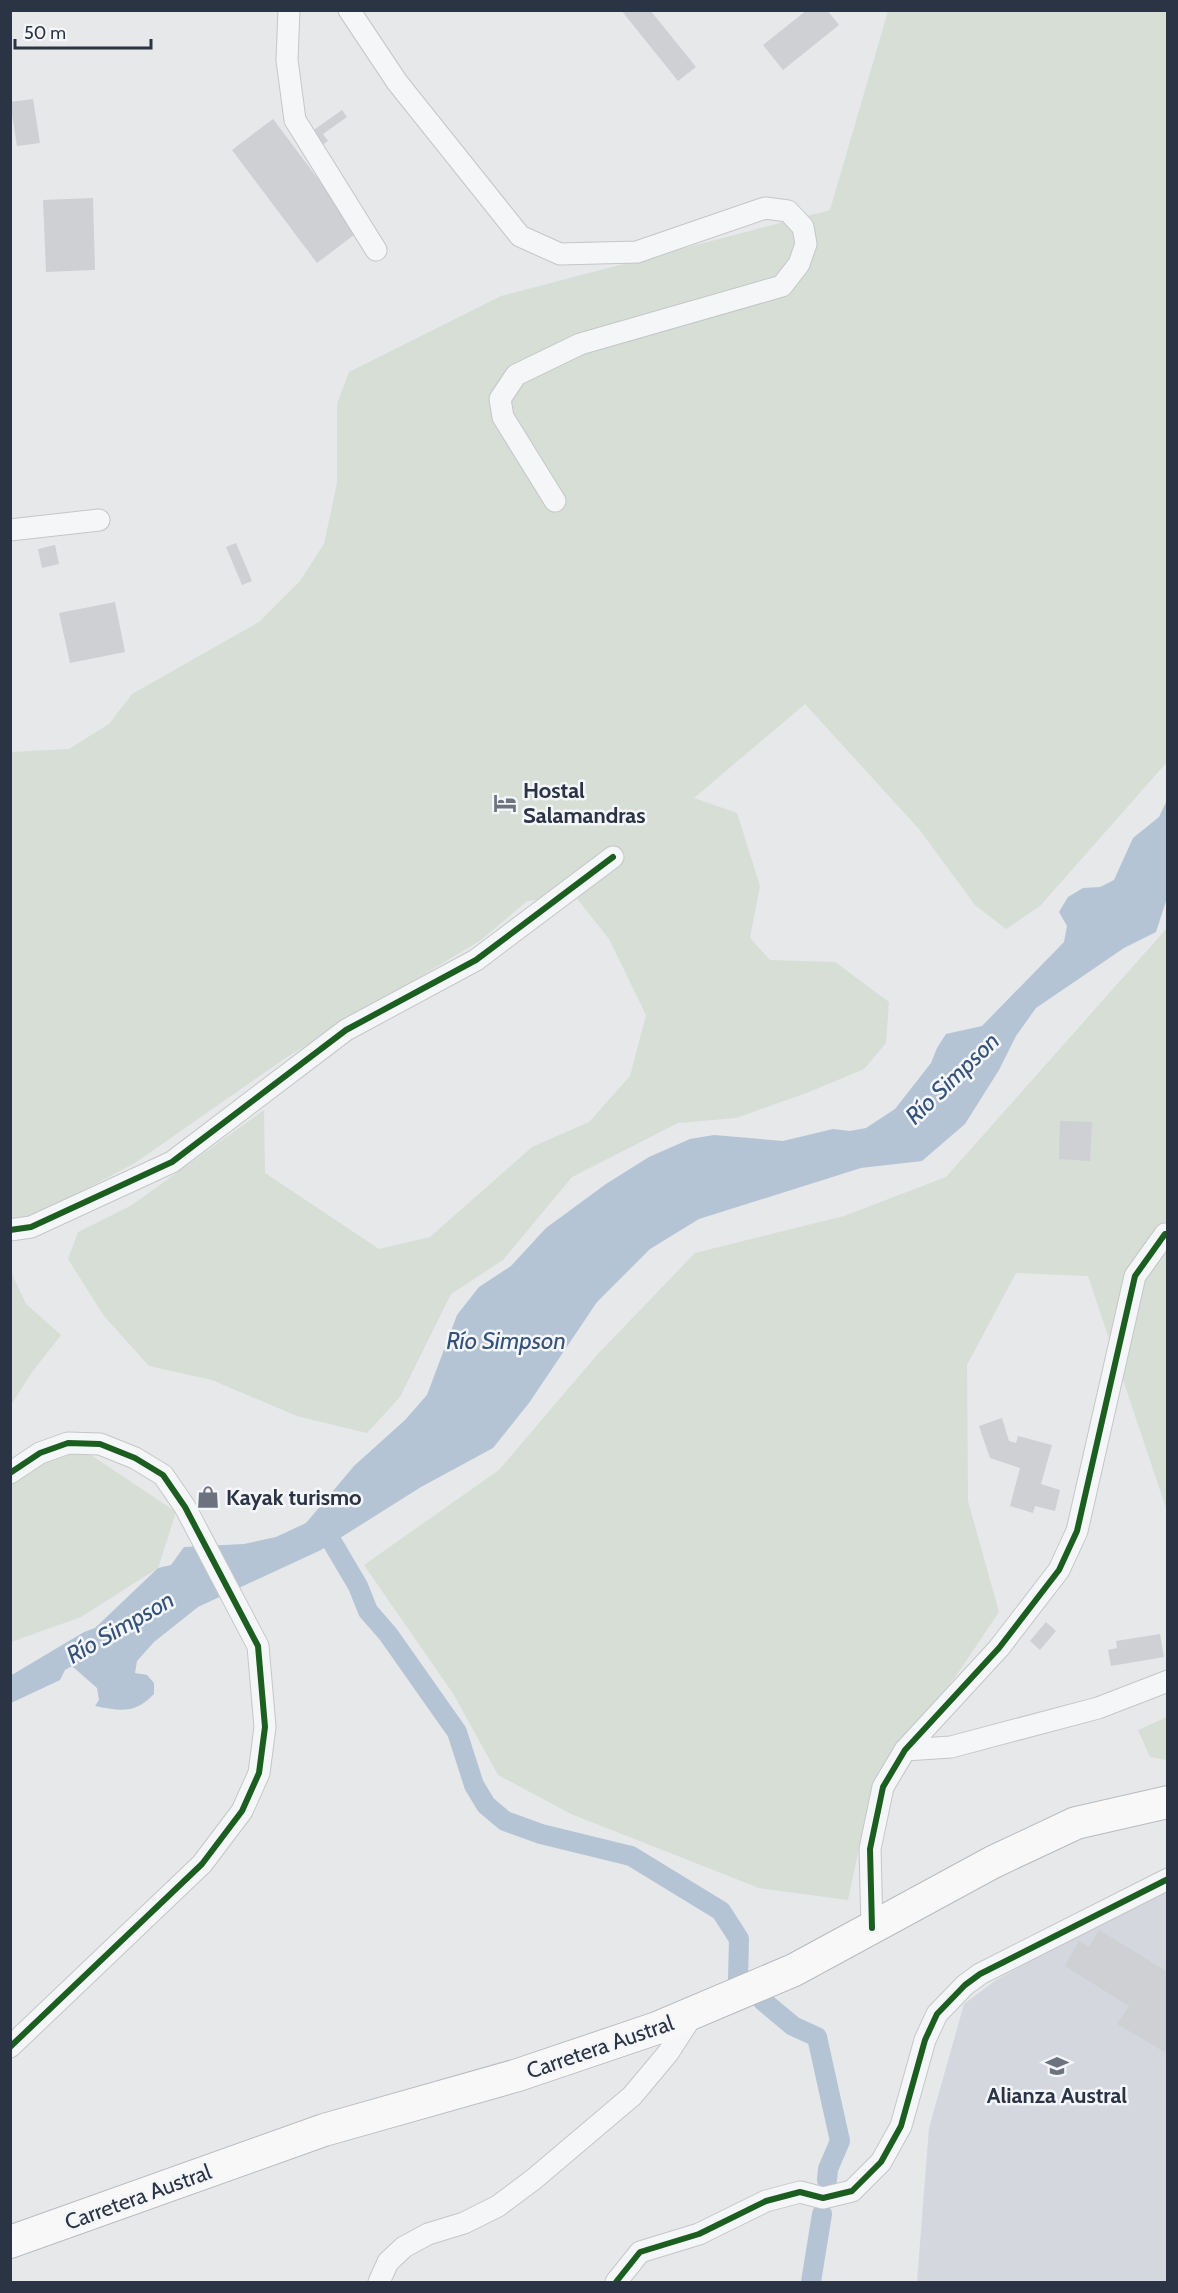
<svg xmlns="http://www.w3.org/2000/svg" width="1178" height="2293" font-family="Cabin,sans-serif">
<rect width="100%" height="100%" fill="#e6e8ea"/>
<path fill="#d4d7dd" d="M1167 1887V2282H917L929 2128 964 2004 996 1980Z"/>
<g fill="#d6ded6">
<path d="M888 11H1167V762L1040 906 1006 929 975 905 919 829 805 704 694 798 737 813 760 886 750 938 770 960 835 962 889 1002 886 1043 864 1069 809 1092 736 1118 678 1123 572 1177 503 1260 451 1294 400 1397 367 1433 297 1416 212 1380 149 1366 104 1316 68 1259 78 1232 132 1205 264 1110 265 1173 379 1249 430 1237 532 1147 589 1122 630 1076 646 1015 609 939 575 896 527 901 481 940 287 1057 135 1163 67 1199 11 1234V752L69 749 109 724 132 694 259 622 300 581 324 544 337 483V404L349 372 501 296 830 210Z"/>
<path d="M1167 928V1511L1088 1276 1016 1273 967 1365 968 1501 999 1612 956 1676 895 1753 868 1805 848 1900 759 1888 571 1814 498 1775 454 1695 364 1565 499 1470 596 1356 695 1253 844 1216 946 1177Z"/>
<path d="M11 1272 26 1304 61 1335 32 1372 11 1405Z"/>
<path d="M88 1453 176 1512 158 1568 81 1617 11 1642V1461Z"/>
<path d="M1167 1717V1760L1150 1757 1138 1730Z"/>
</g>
<path fill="#b4c4d5" d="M1167 800V898L1156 932 1124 948 1036 1008 1016 1036 999 1070 965 1124 922 1161 861 1168 699 1219 650 1249 597 1302 529 1403 493 1448 421 1487 321 1550 198 1607 154 1642 137 1661 135 1673 147 1675 154 1683V1694C135 1714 121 1711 95 1706L99 1700 97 1688 72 1666 65 1670 60 1680 11 1703 10 1676 84 1632 95 1628 158 1568 171 1565 184 1547 244 1544 276 1537 306 1523 354 1466 405 1420 427 1395 457 1315 479 1287 511 1266 546 1228 606 1184 649 1157 690 1139 714 1135 783 1141 833 1129 850 1131 866 1128 895 1109 931 1063 937 1048 946 1034 982 1026 1064 942 1067 926 1059 912 1068 897 1083 888 1100 887 1114 880 1133 838 1159 817Z"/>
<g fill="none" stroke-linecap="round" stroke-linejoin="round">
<g stroke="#b4c4d5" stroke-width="20">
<path d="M322 1525 358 1586 368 1611 388 1634 457 1732 474 1785 486 1805 505 1821 541 1834 631 1856 721 1911 739 1939 738 1979"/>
<path d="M763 2001 793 2026 817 2037 840 2141 828 2169 827 2180"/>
<path d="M811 2282 822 2214"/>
</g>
</g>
<g fill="#ced0d3">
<path d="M621 10H650L696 67 678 81Z"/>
<path d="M807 10H827L839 25 783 70 763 45Z"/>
<path d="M33 99 40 143 17 146 10 102Z"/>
<path d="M342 110 347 117 323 134 328 141 318 148 308 134Z"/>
<path d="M273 119 358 232 317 263 232 150Z"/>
<path d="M93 198 95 270 46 272 43 200Z"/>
<path d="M236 543 252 581 242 585 226 547Z"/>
<path d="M55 545 59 564 42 568 38 549Z"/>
<path d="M115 602 125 652 70 663 59 613Z"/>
<path d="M1060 1121 1092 1122 1090 1161 1059 1159Z"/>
<path d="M1002 1418 1009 1441 1016 1443 1018 1436 1052 1445 1041 1484 1060 1490 1055 1511 1035 1506 1033 1513 1010 1506 1020 1468 990 1458 979 1426Z"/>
<path d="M1046 1622 1056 1631 1040 1650 1030 1641Z"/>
<path d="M1160 1634 1164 1657 1111 1666 1108 1650 1117 1648 1116 1641Z"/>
<path d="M1099 1930 1168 1972V2054L1117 2024 1129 2006 1065 1966 1079 1941 1089 1947Z"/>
</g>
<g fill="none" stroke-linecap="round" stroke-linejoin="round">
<g stroke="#c4c6c8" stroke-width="23">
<g id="minor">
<path d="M289 10 287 60 295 120 376 250"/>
<path d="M349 10 397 82 520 236 560 254 637 252 765 208 788 211 803 227 806 244 799 264 782 286 580 344 516 375 500 399 503 417 555 501"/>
<path d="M10 530 99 520"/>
<path d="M10 1230 31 1227 172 1162 346 1030 476 960 613 857"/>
<path d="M10 1473 40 1453 68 1443 100 1444 135 1458 163 1475 185 1507 258 1646 265 1727 259 1773 242 1811 202 1864 10 2047"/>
<path d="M905 1750 951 1747 1098 1708 1168 1681"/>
<path d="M872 1928 870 1849 883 1787 905 1750 999 1648 1059 1570 1077 1531 1135 1276 1165 1234H1168"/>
<path d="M379 2282 388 2262 404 2247 428 2234 464 2223 498 2206 534 2179 632 2096 668 2053 694 2013"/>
<path d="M616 2282 640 2252 699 2234 766 2201 800 2192 823 2198 852 2191 881 2162 901 2126 925 2040 937 2014 965 1985 980 1974 1168 1879"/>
</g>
</g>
<g stroke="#b8bbbf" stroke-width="34">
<path id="highway" d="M10 2242 324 2130 518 2075 657 2028 794 1970 993 1862 1076 1823 1168 1802"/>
</g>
<use href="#minor" stroke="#f5f6f7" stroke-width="21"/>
<use href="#highway" stroke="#f8f8f8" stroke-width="32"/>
<g stroke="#f4f6f9" stroke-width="10">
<g id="cycleway">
<path d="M10 1230 31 1227 172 1162 346 1030 476 960 613 857"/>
<path d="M10 1473 40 1453 68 1443 100 1444 135 1458 163 1475 185 1507 258 1646 265 1727 259 1773 242 1811 202 1864 10 2047"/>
<path d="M872 1928 870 1849 883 1787 905 1750 999 1648 1059 1570 1077 1531 1135 1276 1165 1234H1168"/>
<path d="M616 2282 640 2252 699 2234 766 2201 800 2192 823 2198 852 2191 881 2162 901 2126 925 2040 937 2014 965 1985 980 1974 1168 1879"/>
</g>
</g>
<use href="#cycleway" stroke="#1b5e20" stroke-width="6"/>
</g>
<defs>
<g id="hotel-bare" transform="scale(1.8)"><path d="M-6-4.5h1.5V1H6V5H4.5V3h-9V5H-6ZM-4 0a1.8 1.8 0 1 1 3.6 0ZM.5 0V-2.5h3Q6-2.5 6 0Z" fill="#6c737f" stroke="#f4f6f9" stroke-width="2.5" paint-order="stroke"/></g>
<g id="shop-bare" transform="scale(1.8)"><path d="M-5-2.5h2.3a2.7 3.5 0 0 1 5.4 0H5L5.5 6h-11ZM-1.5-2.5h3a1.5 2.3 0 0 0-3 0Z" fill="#6c737f" stroke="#f4f6f9" stroke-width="2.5" paint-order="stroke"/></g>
<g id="school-bare" transform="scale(1.8)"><path d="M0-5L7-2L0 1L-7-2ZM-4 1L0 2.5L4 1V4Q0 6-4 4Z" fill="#6c737f" stroke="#f4f6f9" stroke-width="2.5" paint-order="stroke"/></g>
</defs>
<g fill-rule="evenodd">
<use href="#hotel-bare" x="505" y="803"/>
<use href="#shop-bare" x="208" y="1497"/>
<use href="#school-bare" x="1057" y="2066"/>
</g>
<g text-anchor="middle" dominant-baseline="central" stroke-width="5" stroke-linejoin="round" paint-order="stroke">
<g font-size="22" font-weight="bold" fill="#2b3445" stroke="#f4f6f9" text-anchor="start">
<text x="523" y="790">Hostal<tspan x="523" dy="25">Salamandras</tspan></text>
<text x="226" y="1497">Kayak turismo</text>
<text x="1057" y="2095" text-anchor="middle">Alianza Austral</text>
</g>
<g font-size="22" fill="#2b3445" stroke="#f4f6f9">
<text transform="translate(600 2047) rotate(-19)">Carretera Austral</text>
<text transform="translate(138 2197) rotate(-20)">Carretera Austral</text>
</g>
<g font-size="24" font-style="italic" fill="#34527a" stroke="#f4f6f9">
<text transform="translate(952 1078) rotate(-44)">Río Simpson</text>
<text x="506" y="1340">Río Simpson</text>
<text transform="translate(120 1627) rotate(-30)">Río Simpson</text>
</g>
</g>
<rect width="1178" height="2293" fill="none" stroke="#2b3445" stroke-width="24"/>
<path d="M15 39v9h136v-9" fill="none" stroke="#2b3445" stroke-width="3"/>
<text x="24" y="39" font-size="18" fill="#2b3445" stroke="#f4f6f9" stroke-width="4.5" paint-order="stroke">50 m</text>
</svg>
